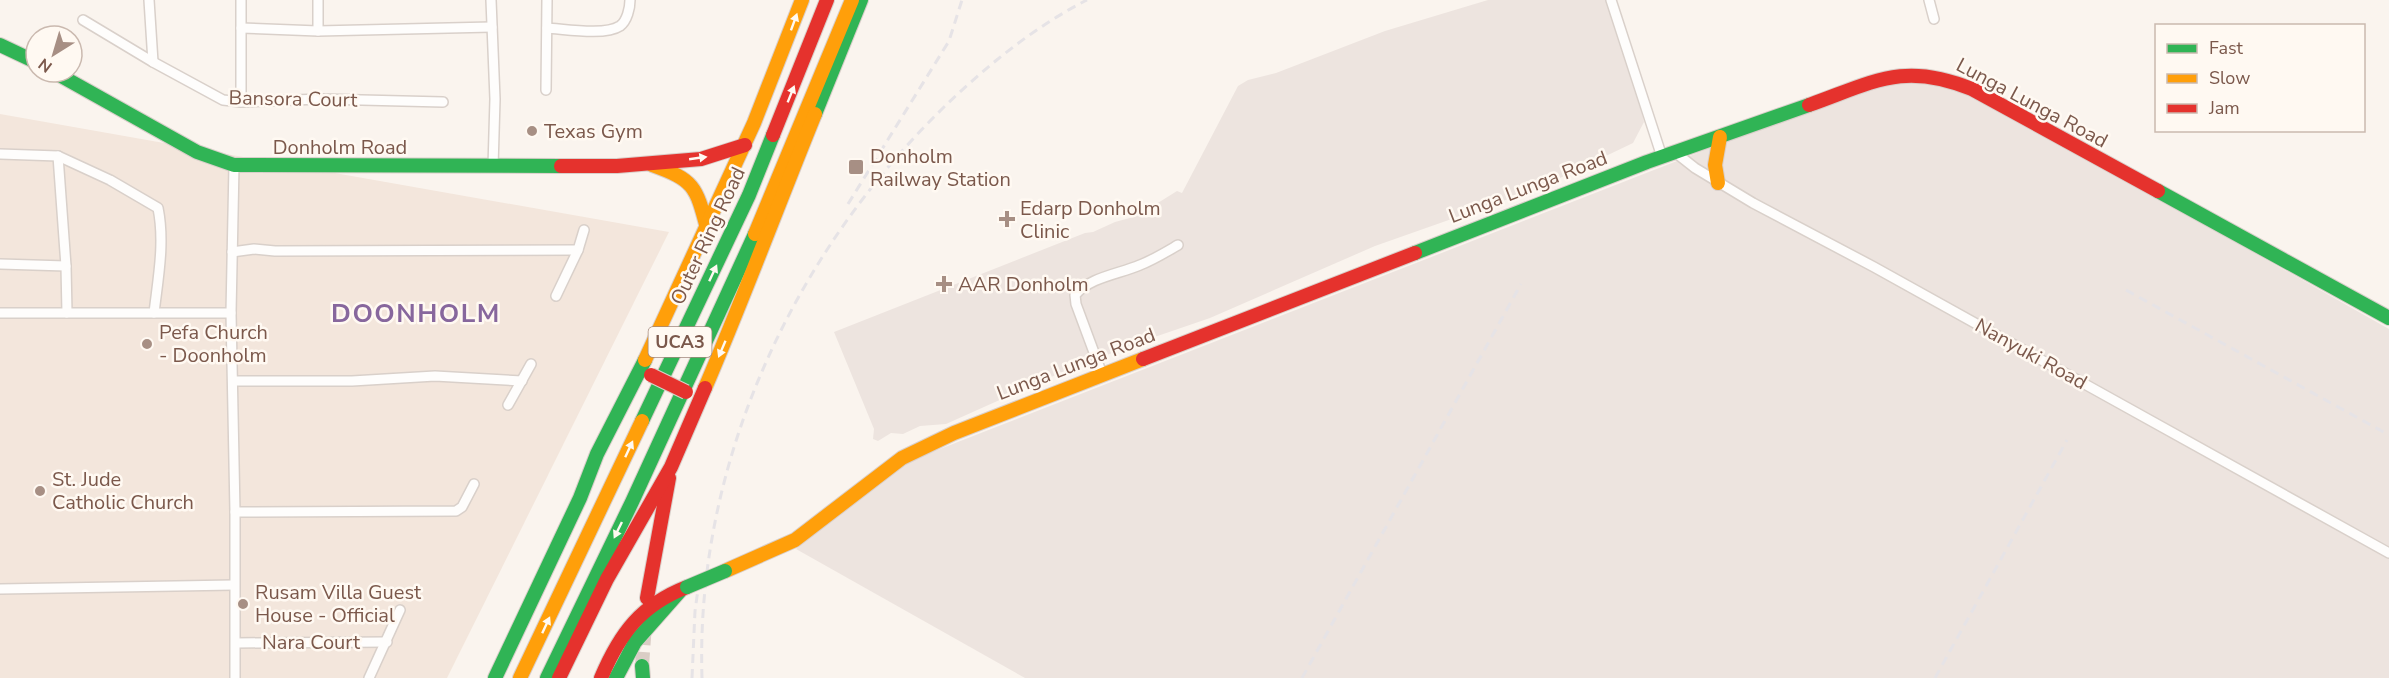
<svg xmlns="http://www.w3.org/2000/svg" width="2389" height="678" font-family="'Nunito Sans',sans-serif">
<rect width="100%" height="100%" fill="#faf4ee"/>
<path fill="#f3e6dc" d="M0 114 669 232 447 678H0Z"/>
<g fill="#ede4df">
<path d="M1488 0H1607L1637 89 1644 122 1633 143 1537 189 1375 246 1210 318 1140 342 1051 377 946 424 920 426 903 434 891 433 878 441 873 439 874 429 834 332 1085 233 1093 232 1115 222 1137 216 1177 191 1182 193 1238 86 1248 80 1276 73 1385 31Z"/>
<path d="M1931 81 1994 106 2389 329V678H1025L796 549 899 465 1869 86Z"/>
</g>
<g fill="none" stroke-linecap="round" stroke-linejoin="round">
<path stroke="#dacdc5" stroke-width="14" stroke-dasharray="14 7" stroke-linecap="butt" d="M642 666 645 624"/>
<g stroke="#d9d0ca" stroke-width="12">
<g id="street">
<path d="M149 0 153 62"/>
<path d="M241 0V102"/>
<path d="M491 0 495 99 493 167"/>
<path d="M1611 0 1662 157"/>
<path d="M1929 0 1934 19"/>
<path d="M83 20 153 62 223 100 241 102 321 99 443 102"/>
<path d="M241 28 318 31 492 27"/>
<path d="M547 28C565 29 605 36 620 26 627 21 630 8 630 0"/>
<path d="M318 31V0"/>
<path d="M546 90 547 0"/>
<path d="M1676 153 1695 168 1753 203 1874 267 2389 553"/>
<path d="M0 154 58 156 110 180 158 208C165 243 158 278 154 313"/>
<path d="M58 156 66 266 67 313"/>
<path d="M234 165 231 313 235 512V678"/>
<path d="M232 252 254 249 275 251 578 250"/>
<path d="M0 264 66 266"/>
<path d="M556 296 578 250 584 230"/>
<path d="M0 313H231"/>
<path d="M1102 374 1076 304 1075 295C1090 277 1119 274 1140 265 1153 260 1166 252 1178 245"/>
<path d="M233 381H352L435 376 522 381"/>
<path d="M508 405 531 364"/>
<path d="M235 512 456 511 462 507 474 484"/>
<path d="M0 589 234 585"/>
<path d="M236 643 387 642"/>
<path d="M369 678 400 610"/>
</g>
</g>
<g stroke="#d9cfca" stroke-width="16">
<g id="fast">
<path d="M0 45 36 62"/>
<path d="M54 72 197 152 234 165 561 166"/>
<path d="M815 114 861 0"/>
<path d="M2158 191 2389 318"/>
<path d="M1415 253 1647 162 1809 105"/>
<path d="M642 421 749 195 773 135"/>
<path d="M642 666 643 678"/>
<path d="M495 678 580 498 597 454 645 360"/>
<path d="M547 678 632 502 755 234"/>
<path d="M616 678 635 642 680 591"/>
</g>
</g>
<g stroke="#d9cfca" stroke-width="16">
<g id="slow">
<path d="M652 165C694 180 696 186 707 228"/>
<path d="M1718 183 1715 165 1720 137"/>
<path d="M755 234 852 0"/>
<path d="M645 360 754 123 802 0"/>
<path d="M705 388C744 297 778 205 815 114"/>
<path d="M725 571 795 540 902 458 954 433 1143 359"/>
<path d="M520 678 642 421"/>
</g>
</g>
<g stroke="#d9cfca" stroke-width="16">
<g id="jam">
<path d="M1809 105C1874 82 1903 61 1972 89L2158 191"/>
<path d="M773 135 827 0"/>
<path d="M561 166H617L701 159 745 145"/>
<path d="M1143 359 1415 253"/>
<path d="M647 598 669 478"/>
<path d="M559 678 607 579 671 467 705 388"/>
<path d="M601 678C620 633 641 605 687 587"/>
</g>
</g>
<use href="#street" stroke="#fefdfc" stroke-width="9"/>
<use href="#fast" stroke="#30b455" stroke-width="14"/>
<use href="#slow" stroke="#ff9f0a" stroke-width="14"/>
<use href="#jam" stroke="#e5322d" stroke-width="14"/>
<g stroke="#e6e3e6" stroke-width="3" stroke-dasharray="9 6" stroke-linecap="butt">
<path d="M848 204 949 41 962 0"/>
<path d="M2126 290 2389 435"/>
<path d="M692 678 695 611 699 582"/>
<path d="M702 678C695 465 792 256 942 109 985 67 1034 27 1087 0"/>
<path d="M1302 678 1521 284"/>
<path d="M1935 678 2067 440"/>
</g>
<g stroke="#d9cfca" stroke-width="16" stroke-linecap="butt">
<path id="fast-bridge" d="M687 587 725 571"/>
</g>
<g stroke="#d9cfca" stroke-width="16" stroke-linecap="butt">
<path id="jam-bridge" d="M651 375 686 392"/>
</g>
<use href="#fast-bridge" stroke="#30b455" stroke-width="14"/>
<use href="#jam-bridge" stroke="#e5322d" stroke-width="14"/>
</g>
<defs><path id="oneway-solid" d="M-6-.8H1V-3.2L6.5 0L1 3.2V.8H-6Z" transform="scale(1.5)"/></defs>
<g fill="#fff9f2">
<use href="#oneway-solid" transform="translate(794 22) rotate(-70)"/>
<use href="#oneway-solid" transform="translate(791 94) rotate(-68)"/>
<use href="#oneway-solid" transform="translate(698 158) rotate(-8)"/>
<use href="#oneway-solid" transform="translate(713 273) rotate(-65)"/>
<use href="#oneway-solid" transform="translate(722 349) rotate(113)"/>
<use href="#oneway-solid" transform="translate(629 449) rotate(-65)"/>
<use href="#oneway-solid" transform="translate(618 530) rotate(116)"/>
<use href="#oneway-solid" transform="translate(546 625) rotate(-65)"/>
</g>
<g fill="#a78f84" stroke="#fff9f2" stroke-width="2">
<circle cx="532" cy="131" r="6"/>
<rect x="848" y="159" width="16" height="16" rx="3"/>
<path d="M1004 210h6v6h6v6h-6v6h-6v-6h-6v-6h6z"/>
<path d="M941 275h6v6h6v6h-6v6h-6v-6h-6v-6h6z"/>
<circle cx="147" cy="344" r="6"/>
<circle cx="40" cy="491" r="6"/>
<circle cx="243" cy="604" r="6"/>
</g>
<g text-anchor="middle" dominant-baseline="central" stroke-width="5" stroke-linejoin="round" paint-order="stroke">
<rect fill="#fff9f2" stroke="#a3887d" stroke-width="1.5" x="648.5" y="327" width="63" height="30" rx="4.5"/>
<g font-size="18" font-weight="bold" fill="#7b584b">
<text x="680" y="342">UCA3</text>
</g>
<g font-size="20" fill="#7b584b" stroke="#fff9f2">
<text transform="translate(293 99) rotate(1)">Bansora Court</text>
<text transform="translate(2032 103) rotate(28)">Lunga Lunga Road</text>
<text x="340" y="147">Donholm Road</text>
<text transform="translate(1528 187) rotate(-21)">Lunga Lunga Road</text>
<text transform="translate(708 236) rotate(-65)">Outer Ring Road</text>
<text transform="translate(2031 354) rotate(29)">Nanyuki Road</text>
<text transform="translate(1076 364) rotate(-21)">Lunga Lunga Road</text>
<text x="311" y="642">Nara Court</text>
</g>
<g font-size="20" fill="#7b584b" stroke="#fff9f2" text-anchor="start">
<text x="544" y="131">Texas Gym</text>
<text x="870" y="156">Donholm<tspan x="870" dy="23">Railway Station</tspan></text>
<text x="1020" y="208">Edarp Donholm<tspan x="1020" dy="23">Clinic</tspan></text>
<text x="958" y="284">AAR Donholm</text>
<text x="159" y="332">Pefa Church<tspan x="159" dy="23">- Doonholm</tspan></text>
<text x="52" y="479">St. Jude<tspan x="52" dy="23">Catholic Church</tspan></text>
<text x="255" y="592">Rusam Villa Guest<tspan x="255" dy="23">House - Official</tspan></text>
</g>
<g font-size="26" font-weight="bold" letter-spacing="1.5" fill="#87679d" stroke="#fff9f2">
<text x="416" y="313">DOONHOLM</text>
</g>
</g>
<rect x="2155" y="24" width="210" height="108" fill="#fff9f2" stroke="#cab9af" stroke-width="1.5"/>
<rect x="2167" y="44" width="30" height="9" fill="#30b455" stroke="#cab9af" stroke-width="1.5"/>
<text x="2209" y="54" font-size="18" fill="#7b584b">Fast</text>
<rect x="2167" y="74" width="30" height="9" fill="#ff9f0a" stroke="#cab9af" stroke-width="1.5"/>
<text x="2209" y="84" font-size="18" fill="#7b584b">Slow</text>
<rect x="2167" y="104" width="30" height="9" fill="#e5322d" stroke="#cab9af" stroke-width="1.5"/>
<text x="2209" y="114" font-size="18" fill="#7b584b">Jam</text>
<g transform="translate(54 54) rotate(217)"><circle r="28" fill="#fff9f2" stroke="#cab9af" stroke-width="1.5"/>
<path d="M0-4.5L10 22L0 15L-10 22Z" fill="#a78f84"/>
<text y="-9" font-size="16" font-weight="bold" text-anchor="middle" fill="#7b584b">N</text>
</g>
</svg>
